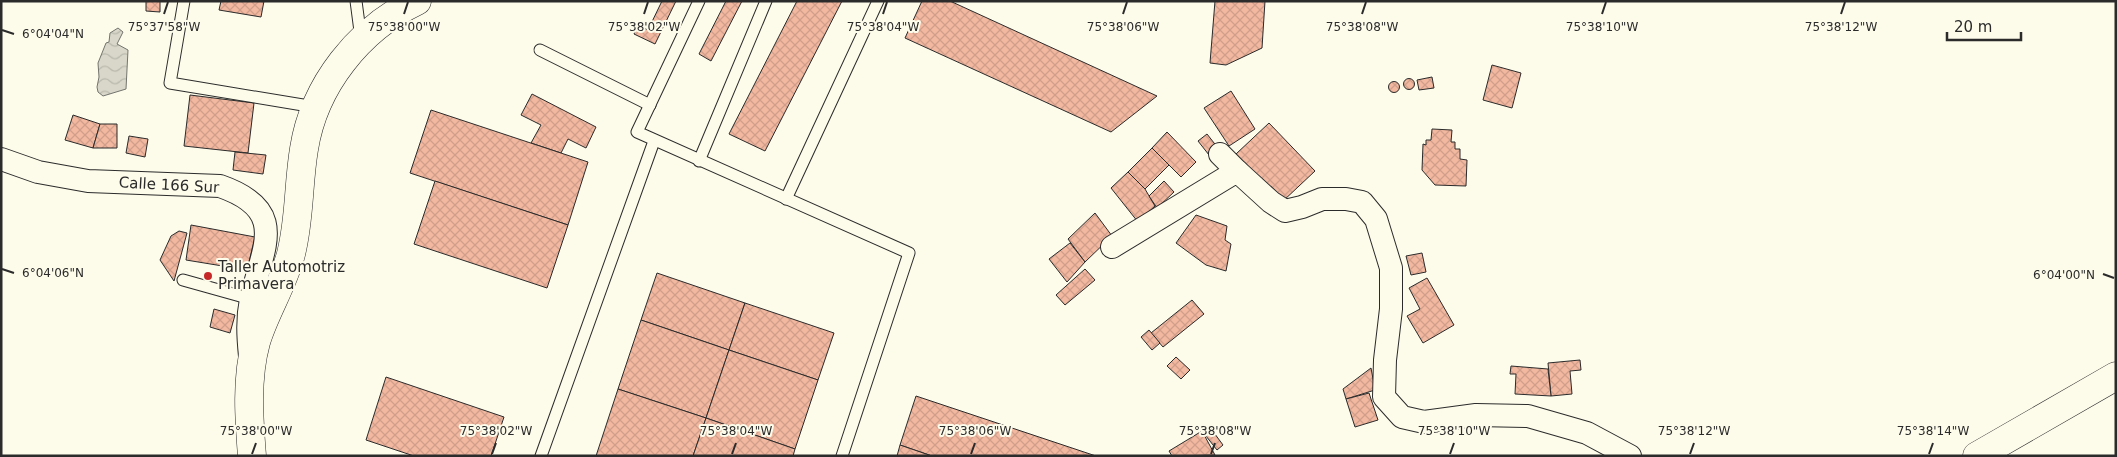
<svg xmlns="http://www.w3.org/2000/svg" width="2117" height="457" font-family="'DejaVu Sans',sans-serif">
<defs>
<pattern id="water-waves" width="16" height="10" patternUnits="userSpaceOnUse" patternTransform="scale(1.25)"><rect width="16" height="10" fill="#d8d7c9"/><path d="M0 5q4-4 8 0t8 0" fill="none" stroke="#bab9ad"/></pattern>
<pattern id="building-cross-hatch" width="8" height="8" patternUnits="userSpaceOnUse" patternTransform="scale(1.25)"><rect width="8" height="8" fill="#f2b8a0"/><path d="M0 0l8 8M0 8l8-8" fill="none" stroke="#d09e8a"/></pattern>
</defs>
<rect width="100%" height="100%" fill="#fdfbea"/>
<path fill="url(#water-waves)" stroke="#74746e" d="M118 28 123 32 117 44 128 50 126 89 103 96 98 92 97 87 99 77 98 63 106 43 109 42 110 33Z"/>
<g fill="url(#building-cross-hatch)" stroke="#2b2b2b">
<path d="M146 1H160V12L146 11Z"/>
<path d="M221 1H264L261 17 219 10Z"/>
<path d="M662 1H676L655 44 634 34 638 25 648 30Z"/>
<path d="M726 1H742L711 61 699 54Z"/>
<path d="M797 1H842L765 151 729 134Z"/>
<path d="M922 1H950L1157 96 1111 132 905 38Z"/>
<path d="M1215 1H1265L1262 48 1226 65 1210 63Z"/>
<path d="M1492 65 1521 73 1512 108 1483 100Z"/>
<path d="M1432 77 1434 88 1419 90 1417 80Z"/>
<circle cx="1409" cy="84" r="5.5"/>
<circle cx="1394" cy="87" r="5.5"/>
<path d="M1231 91 1255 129 1229 146 1204 108Z"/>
<path d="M532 94 596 127 586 148 568 139 561 153 531 143 541 125 521 115Z"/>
<path d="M190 95 254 103 248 153 184 146Z"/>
<path d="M431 110 588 162 568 225 410 173Z"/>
<path d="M73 115 100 124 93 148 65 140Z"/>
<path d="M1269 123 1315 171 1282 202 1236 154Z"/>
<path d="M100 124H117V148H93Z"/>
<path d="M1432 129 1452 130 1451 142H1455V149H1460V159L1467 160 1466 186 1435 185 1422 170 1423 144 1426 145V140H1431Z"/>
<path d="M1167 132 1196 162 1181 177 1152 148Z"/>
<path d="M1207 134 1218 148 1209 155 1198 141Z"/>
<path d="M129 136 148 139 145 157 126 153Z"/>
<path d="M1152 148 1169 165 1145 189 1128 172Z"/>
<path d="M235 152 266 155 263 174 233 170Z"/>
<path d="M1128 172 1145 189 1155 206 1138 222 1111 188Z"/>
<path d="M435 181 568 225 547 288 414 244Z"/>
<path d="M1164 181 1174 192 1157 208 1149 196Z"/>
<path d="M1095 213 1112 236 1085 262 1068 239Z"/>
<path d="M1196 215 1227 226 1225 240 1231 244 1226 271 1206 265 1176 243Z"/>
<path d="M191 225 255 237 247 270 186 260Z"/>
<path d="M179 231 187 233 174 281 160 260 171 236Z"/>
<path d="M1070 243 1085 262 1067 282 1049 259Z"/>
<path d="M1422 253 1426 272 1411 275 1406 256Z"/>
<path d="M1085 269 1095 280 1065 305 1056 295Z"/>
<path d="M657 273 745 303 729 350 641 320Z"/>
<path d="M1427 278 1454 325 1423 343 1407 316 1420 309 1409 288Z"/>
<path d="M1192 300 1204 314 1163 347 1151 333Z"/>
<path d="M745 303 834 333 818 380 729 350Z"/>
<path d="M214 309 235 315 230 333 210 327Z"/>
<path d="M641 320 729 350 706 418 618 389Z"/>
<path d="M1149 330 1160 343 1152 350 1141 337Z"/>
<path d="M729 350 818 380 795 449 706 418Z"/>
<path d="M1176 357 1190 370 1181 379 1167 366Z"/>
<path d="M1580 360 1581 370 1570 371 1572 394 1551 396 1548 363Z"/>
<path d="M1511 366 1548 369 1551 396 1515 394 1516 374H1510Z"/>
<path d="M1371 368 1375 390 1346 399 1343 389Z"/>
<path d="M386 377 504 417 491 456H414L366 440Z"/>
<path d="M618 389 706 418 693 456H596Z"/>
<path d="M1369 393 1378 420 1355 427 1346 399Z"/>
<path d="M916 396 1096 456H932L900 445Z"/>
<path d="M706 418 795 449 793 456H693Z"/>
<path d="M1209 426 1223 445 1217 450 1202 431Z"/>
<path d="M1202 431 1215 455 1172 456 1169 451Z"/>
<path d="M900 445 932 456H897Z"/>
</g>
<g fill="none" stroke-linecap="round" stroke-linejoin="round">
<g stroke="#2b2b2b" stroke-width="13">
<g id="service">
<path d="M184 1 170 83 315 107"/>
<path d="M356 1 361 39"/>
<path d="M699 1 637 132 909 253 842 456"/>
<path d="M540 50 650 105"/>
<path d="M699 161 766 1"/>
<path d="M786 199 878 1"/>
<path d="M183 280 251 299"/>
<path d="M541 456 654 141"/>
</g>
</g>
<g stroke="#2b2b2b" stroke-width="24">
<g id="minor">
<path d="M1220 154 1237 171"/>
<path d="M1 159 38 172 88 181 220 186C289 210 263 246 251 299 247 319 248 336 250 356"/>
<path d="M1112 247 1237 171 1271 202 1285 211 1302 207 1322 199H1346L1362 202 1376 219 1391 268V309L1385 360 1384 397 1402 417 1424 422 1476 415 1528 416 1587 433 1630 456"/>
</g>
</g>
<g stroke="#2b2b2b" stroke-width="29">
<path id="primary" d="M252 456C249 419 246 378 256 342 265 312 283 285 291 254 300 218 298 185 304 149 314 85 359 29 417 1"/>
</g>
<g stroke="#2b2b2b" stroke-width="29">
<path id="trunk" d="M1977 456 2116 376"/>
</g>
<use href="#service" stroke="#fdfbea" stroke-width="11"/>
<use href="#minor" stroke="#fdfbea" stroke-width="22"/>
<use href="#primary" stroke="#fdfbea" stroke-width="28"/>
<use href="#trunk" stroke="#fdfbea" stroke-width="28"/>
</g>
<path fill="none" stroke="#2b2b2b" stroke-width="2" d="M164 14 168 2M404 14 408 2M644 14 648 2M883 14 887 2M1123 14 1127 2M1362 14 1366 2M1602 14 1606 2M1841 14 1845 2M2 30 14 34M2 269 14 273M2103 274 2114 278M252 454 256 443M492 454 496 443M732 454 736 443M971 454 975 443M1211 454 1215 443M1450 454 1454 443M1690 454 1694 443M1929 454 1933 443"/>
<circle fill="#c62828" stroke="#fdfbea" stroke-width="2" cx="208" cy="276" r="5"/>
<g text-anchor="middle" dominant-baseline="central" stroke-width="4" stroke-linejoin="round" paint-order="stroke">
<g font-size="15" fill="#2b2b2b" stroke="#fdfbea">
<text transform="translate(169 185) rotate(3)">Calle 166 Sur</text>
</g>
<g font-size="15" fill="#2b2b2b" stroke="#fdfbea" text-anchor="start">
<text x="218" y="267">Taller Automotriz<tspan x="218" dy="17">Primavera</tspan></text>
</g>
</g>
<g font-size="12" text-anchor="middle" fill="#2b2b2b" stroke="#fdfbea" stroke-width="4" stroke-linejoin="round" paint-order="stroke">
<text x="164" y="31">75°37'58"W</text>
<text x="404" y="31">75°38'00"W</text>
<text x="644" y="31">75°38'02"W</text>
<text x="883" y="31">75°38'04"W</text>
<text x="1123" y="31">75°38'06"W</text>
<text x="1362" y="31">75°38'08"W</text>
<text x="1602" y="31">75°38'10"W</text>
<text x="1841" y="31">75°38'12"W</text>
<text x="53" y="38">6°04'04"N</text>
<text x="53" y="277">6°04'06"N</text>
<text x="2064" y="279">6°04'00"N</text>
<text x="256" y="435">75°38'00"W</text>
<text x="496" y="435">75°38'02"W</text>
<text x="736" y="435">75°38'04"W</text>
<text x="975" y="435">75°38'06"W</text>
<text x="1215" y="435">75°38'08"W</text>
<text x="1454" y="435">75°38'10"W</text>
<text x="1694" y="435">75°38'12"W</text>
<text x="1933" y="435">75°38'14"W</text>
</g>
<rect width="2117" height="457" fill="none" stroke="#2b2b2b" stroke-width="5"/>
<path d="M1947 32v8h74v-8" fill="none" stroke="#2b2b2b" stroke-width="2.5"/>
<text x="1954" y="32" font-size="15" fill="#2b2b2b" stroke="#fdfbea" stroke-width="4" paint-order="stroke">20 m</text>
</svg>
